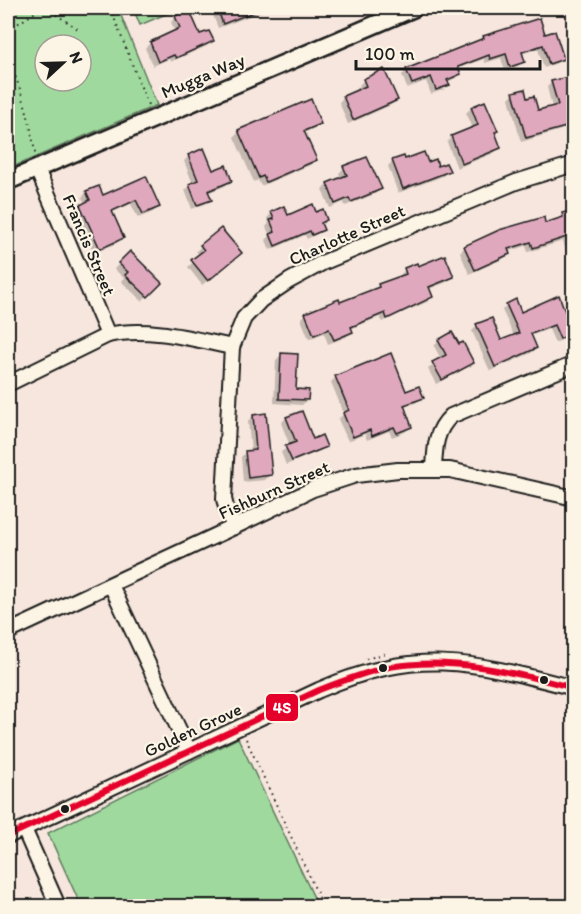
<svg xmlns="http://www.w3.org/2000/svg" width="581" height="914" font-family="Itim,sans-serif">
<rect width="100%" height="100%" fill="#f6e6dd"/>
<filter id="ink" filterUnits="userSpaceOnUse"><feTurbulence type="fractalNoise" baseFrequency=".0167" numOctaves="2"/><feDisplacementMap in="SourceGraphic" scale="12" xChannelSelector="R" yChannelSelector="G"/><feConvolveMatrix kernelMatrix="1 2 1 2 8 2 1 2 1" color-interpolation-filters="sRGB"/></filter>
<g filter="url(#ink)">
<g fill="#a0d99e" stroke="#5e7a5d" stroke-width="1.5" fill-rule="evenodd">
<path d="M8 8H118L157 105 8 169ZM45 45H81V81H45Z"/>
<path d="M133 8H180L140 25Z"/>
<path d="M238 738 318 906H81L48 833Z"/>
</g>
<g fill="#0003">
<path d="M210 8H271L218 28Z"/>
<path d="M176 17 199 36 212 41 207 46 170 62 169 59 153 66 145 48 150 43 175 32 171 22Z"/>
<path d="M544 36 562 58 557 63 544 68 538 49 521 54 523 61 518 66 505 71 501 58 485 63 484 59 457 69 459 74 454 79 447 82 448 85 443 90 431 94 426 81 407 88 402 75 407 70 480 41 484 37Z"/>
<path d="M567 79 574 103V126L521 142 509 98 514 93 526 100 537 112 552 107 547 87 552 82Z"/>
<path d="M364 80 396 100 391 105 348 124 339 102 344 97 361 90 359 85Z"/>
<path d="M484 103 499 148 494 153 457 168 447 142 452 137 473 128 466 113 471 108Z"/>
<path d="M319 123 314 128 304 133 315 160 310 165 261 186 258 180 254 182 234 137 239 132Z"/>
<path d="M189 156 230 181 225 186 207 193 210 199 205 204 192 209 185 190 193 184 184 161Z"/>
<path d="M393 161H404L448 171 443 176 398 193 388 166Z"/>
<path d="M344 168 380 189 375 194 345 206 344 202 330 208 322 189 327 184 341 179 339 173Z"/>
<path d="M145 178 158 207 153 212 138 218 131 204 111 213 122 238 117 243 94 253 76 211 85 204 82 197 87 192 102 197Z"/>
<path d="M574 212V254L567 256 563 241 528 252 526 246 507 252 508 254 503 259 469 274 460 252 465 247 544 225 558 219 563 214Z"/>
<path d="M272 213 287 217 315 214 326 220 320 225 322 229 317 234 307 239 305 235 270 250 266 240 270 236 266 227 269 223 267 218Z"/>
<path d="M221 230 235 258 202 285 188 267 200 256 196 251Z"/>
<path d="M130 253 160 283 142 301 121 281 124 278 114 269Z"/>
<path d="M417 268 452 277 447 282 429 289 432 297 427 302 382 322 380 317 350 329 351 332 346 337 328 344 324 333 309 339 301 319 306 314 374 291 379 285 401 277 400 275 405 270Z"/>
<path d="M558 297 573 332 568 337 555 343 549 329 530 336 536 348 531 353 490 371 472 331 477 326 501 342 514 336 502 310 507 305 521 314Z"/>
<path d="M439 341 458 346 473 362 468 367 436 384 428 369 441 359 434 346Z"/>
<path d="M281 355 295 391 307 400 302 405 274 403 276 360Z"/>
<path d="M336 377 422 397 417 402 403 408 410 427 405 432 392 437 389 431 367 440 365 434 348 441 338 419 344 414 331 382Z"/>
<path d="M301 413 313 441 325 446 320 451 286 465 281 452 290 446 281 423 286 418Z"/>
<path d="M253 416 270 475 265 480 243 482 241 457 246 452H251L248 421Z"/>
</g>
<g fill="#dfa8bd" stroke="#1c1c1c" stroke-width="1.5">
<path d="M217 8H264L223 24Z"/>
<path d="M189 9 200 34 209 31 214 41 176 58 174 55 158 62 150 42 180 28 175 16Z"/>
<path d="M540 18 545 34 555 31 564 59 549 64 543 45 522 52 525 62 510 67 506 54 490 59 489 55 458 67 461 74 447 80 450 85 436 90 431 77 412 84 406 69 484 38 483 36Z"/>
<path d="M384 69 398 100 353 120 343 96 366 86 363 79Z"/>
<path d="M568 77 573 97V125L526 138 513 92 525 89 527 98 534 96 538 110 558 105 551 81Z"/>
<path d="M311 99 321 124 304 131 317 160 266 182 263 176 259 178 238 130Z"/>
<path d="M485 101 498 131 495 132 501 148 462 164 451 136 478 125 471 107Z"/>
<path d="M204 148 213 170 226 165 232 181 208 191 212 200 197 205 189 184 198 180 188 155Z"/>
<path d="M424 152 428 162 436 159 438 166 446 163 450 171 403 189 392 160 404 156 405 159Z"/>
<path d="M367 157 382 189 351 202 349 198 335 204 327 183 347 175 343 166Z"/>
<path d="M146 176 160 207 143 214 136 200 112 211 124 238 100 249 80 205 90 200 86 191 99 186 103 195Z"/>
<path d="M313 204 316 212 323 209 327 220 321 223 324 230 312 235 310 231 275 246 270 234 275 232 270 220 274 219 271 212 284 206 288 215Z"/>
<path d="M573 210V235L533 248 531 242 508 249 510 254 475 270 464 246 499 230 544 217 545 223 563 217 562 213Z"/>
<path d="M221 228 242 253 208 281 191 260 204 250 200 245Z"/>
<path d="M130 251 162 283 148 297 125 275 128 272 118 263Z"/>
<path d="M445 255 454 277 429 287 433 297 387 319 385 313 351 327 353 332 334 340 329 329 314 335 305 313 339 299 340 302 379 287 378 284 406 274 404 268 417 263 418 266Z"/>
<path d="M559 295 573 333 560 339 554 325 531 334 537 348 495 367 476 324 492 318 501 340 519 333 506 304 516 299 521 312Z"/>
<path d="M452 332 459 344 463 342 474 363 442 380 432 362 446 355 438 340Z"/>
<path d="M281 353 298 354 296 389 309 390 308 400 279 399Z"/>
<path d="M391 353 406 391 419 386 424 398 404 405 412 427 397 433 394 427 372 436 370 430 353 437 343 413 349 410 335 376Z"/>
<path d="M302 411 313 439 322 435 327 447 292 461 285 446 296 442 286 417Z"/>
<path d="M266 413 272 475 248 478 245 451 256 450 253 415Z"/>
</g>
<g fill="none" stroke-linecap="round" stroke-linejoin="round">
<g stroke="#1c1c1c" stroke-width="18">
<g id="minor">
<path d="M37 169 108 335"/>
<path d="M8 384 108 335C148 326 193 339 232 347"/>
<path d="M434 469C435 448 435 431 451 416L574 364"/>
<path d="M234 527 227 511 224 499 232 347 244 318 261 300 289 281 322 263 516 182 574 164"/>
<path d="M111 585 189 751"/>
<path d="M8 632 234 527 313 489 356 475 398 470H450L574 498"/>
<path d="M24 829 58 906"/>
<path d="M8 836 319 690C419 646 473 662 574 688"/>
</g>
</g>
<g stroke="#1c1c1c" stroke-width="21">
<path id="major" d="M8 181 414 8"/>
</g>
<g stroke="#1c1c1c" stroke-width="2" stroke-dasharray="1.5 4.5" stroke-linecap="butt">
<path d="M46 8 78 29"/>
<path d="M114 8 113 15 148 105"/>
<path d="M425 15 445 8"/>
<path d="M8 30 42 8"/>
<path d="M8 60C23 92 30 119 35 154"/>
<path d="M366 659 387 653"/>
<path d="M246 739 323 906"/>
</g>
<use href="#minor" stroke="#fcf5e5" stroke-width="14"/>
<use href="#major" stroke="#fcf5e5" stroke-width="16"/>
<g stroke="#fcf5e5" stroke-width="10">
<path id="bus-1" d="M8 836 319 690C342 681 365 672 389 667 452 656 512 672 574 688"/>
</g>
<use href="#bus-1" stroke="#e4002b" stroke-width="6"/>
</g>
</g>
<g fill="#1c1c1c" stroke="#fcf5e5" stroke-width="2">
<circle cx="383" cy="668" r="5"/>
<circle cx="544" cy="680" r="5"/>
<circle cx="65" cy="809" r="5"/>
</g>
<g text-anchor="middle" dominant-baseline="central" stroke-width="4.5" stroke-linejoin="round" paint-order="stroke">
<g font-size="18" fill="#1c1c1c" stroke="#fcf5e5">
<text transform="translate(203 76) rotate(-23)">Mugga Way</text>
<text transform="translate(347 235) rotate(-24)">Charlotte Street</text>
<text transform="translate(89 245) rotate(67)">Francis Street</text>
<text transform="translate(274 490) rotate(-24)">Fishburn Street</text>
<text transform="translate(193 730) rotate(-25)">Golden Grove</text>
</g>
</g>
<rect stroke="#fcf5e5" stroke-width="2" x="265" y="693" width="34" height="29" rx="6" fill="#e4002b"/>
<g font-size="16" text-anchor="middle" font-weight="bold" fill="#fff">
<text x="282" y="713">4S</text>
</g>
<rect width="581" height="914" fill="none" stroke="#fcf5e5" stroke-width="30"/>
<rect x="15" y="15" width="551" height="884" fill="none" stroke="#1c1c1c" stroke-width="2" filter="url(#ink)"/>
<g transform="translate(63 63) rotate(68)"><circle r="28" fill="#fcf5e5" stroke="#a29e95" stroke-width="1.5"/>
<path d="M0-4.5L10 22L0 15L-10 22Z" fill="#1c1c1c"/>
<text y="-9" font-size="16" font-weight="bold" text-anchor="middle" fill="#1c1c1c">N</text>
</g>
<path d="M356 60v9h184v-9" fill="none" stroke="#1c1c1c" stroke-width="3"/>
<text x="365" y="60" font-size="18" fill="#1c1c1c" stroke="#fcf5e5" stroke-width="4.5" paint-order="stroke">100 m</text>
</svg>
